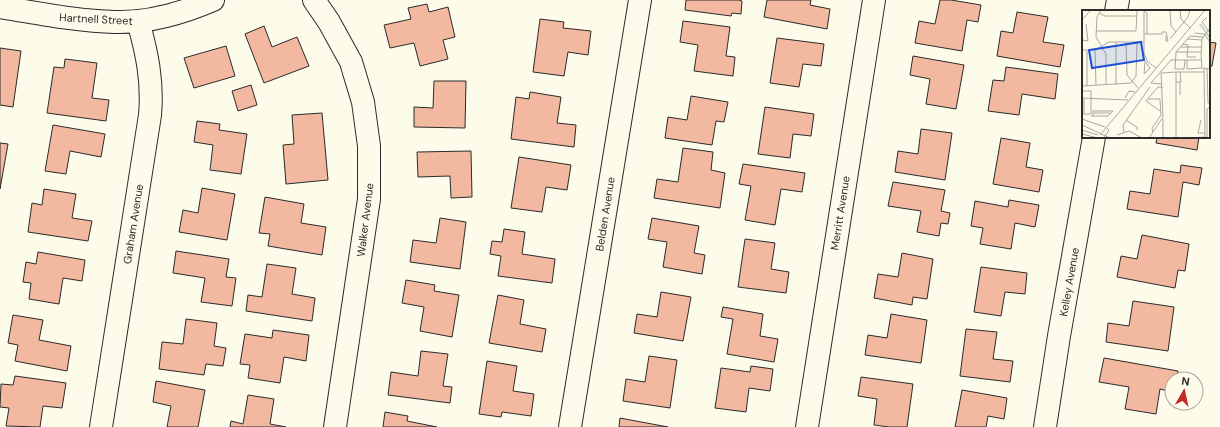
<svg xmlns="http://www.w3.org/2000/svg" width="1220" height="427" font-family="'DM Sans',sans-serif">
<rect width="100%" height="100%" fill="#fdfbea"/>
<g fill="#f2b8a0" stroke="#2b2b2b">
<path d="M686 0H739L742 1 741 14 732 13 731 16 685 10Z"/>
<path d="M767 0H811L810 5 830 9 827 29 764 17Z"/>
<path d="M940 0H951L981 5 978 22 967 20 962 51 915 43 919 21 935 24Z"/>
<path d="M427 4 429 12 448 7 455 37 443 40 448 59 420 66 414 43 390 48 384 25 411 19 408 8Z"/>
<path d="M1017 12 1048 17 1043 42 1064 45 1060 67 997 56 1001 31 1013 33Z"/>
<path d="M540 19 564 22 563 28 591 31 588 55 568 52 564 76 533 72Z"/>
<path d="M683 21 730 27 726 56 735 57 733 76 694 71 698 45 680 42Z"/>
<path d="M264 26 272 47 297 37 309 66 264 83 245 34Z"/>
<path d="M777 38 824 44 821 66 803 64 799 87 770 83Z"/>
<path d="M1209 42 1216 43 1212 66H1209Z"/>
<path d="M226 46 235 76 194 88 184 58Z"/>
<path d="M0 48 21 51 13 107 0 105Z"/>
<path d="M913 56 964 65 956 109 926 104 930 79 910 75Z"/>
<path d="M65 59 97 63 92 98 109 100 106 121 47 113 54 67 64 68Z"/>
<path d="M1006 67 1058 74 1055 99 1022 94 1019 115 988 111 993 80 1004 81Z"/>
<path d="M434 81H466L465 128 414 127V107L433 108Z"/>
<path d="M251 85 257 105 238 111 232 91Z"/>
<path d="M530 92 561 97 557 123 576 125 574 147 511 139 516 97 529 99Z"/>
<path d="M691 96 728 102 724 122 716 121 712 145 665 138 668 117 687 120Z"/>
<path d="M765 107 814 114 811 136 793 134 790 158 758 154Z"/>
<path d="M322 113 328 180 286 184 283 145 294 144 292 115Z"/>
<path d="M197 121 220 124 219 130 247 134 241 174 210 170 213 145 194 142Z"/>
<path d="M53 125 105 134 101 157 70 151 66 174 45 171Z"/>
<path d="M921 129 952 133 945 180 895 172 898 151 918 154Z"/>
<path d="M1157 137H1199L1197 150 1156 143Z"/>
<path d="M1001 138 1030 143 1026 167 1043 170 1039 192 993 184Z"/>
<path d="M0 143 8 144 0 189Z"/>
<path d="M683 148 713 152 711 170 725 173 720 208 654 198 657 179 678 182Z"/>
<path d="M471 151 472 197 451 198 450 176 418 177 417 152Z"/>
<path d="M519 157 571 165 567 190 546 187 542 212 511 208Z"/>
<path d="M743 164 805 173 802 192 781 189 775 225 745 220 751 186 739 184Z"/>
<path d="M1181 165 1202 168 1199 185 1183 182 1178 217 1127 209 1130 191 1150 194 1154 169 1180 173Z"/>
<path d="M893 182 945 190 941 211 950 213 948 224 941 223 939 236 917 232 921 211 888 206Z"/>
<path d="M202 188 235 194 227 240 179 232 183 210 198 213Z"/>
<path d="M44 189 76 194 72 218 92 221 88 241 28 232 32 203 42 205Z"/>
<path d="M265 197 304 204 301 223 326 227 322 255 268 246 270 234 259 233Z"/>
<path d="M1009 200 1039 205 1035 227 1015 223 1011 249 980 244 983 228 971 226 975 201 1008 207Z"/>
<path d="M440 218 466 222 460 269 410 262 413 240 436 243Z"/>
<path d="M652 218 699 226 694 253 705 255 702 274 663 267 667 242 648 239Z"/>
<path d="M504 229 525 232 522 254 555 259 552 283 498 276 501 256 490 254 492 241 502 242Z"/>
<path d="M1142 235 1189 244 1185 271 1178 270 1175 288 1117 277 1121 256 1137 259Z"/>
<path d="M745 239 775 243 771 269 789 272 786 293 738 287Z"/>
<path d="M176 251 229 259 226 277 236 278 232 306 201 302 205 278 173 273Z"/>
<path d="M38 252 85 260 82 281 63 278 59 304 29 299 31 283 23 282 26 262 36 264Z"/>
<path d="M902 253 933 259 927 299 913 297 912 305 874 298 878 274 898 277Z"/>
<path d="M267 264 296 268 292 294 315 298 312 321 246 311 248 295 262 297Z"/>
<path d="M981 267 1027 273 1025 294 1005 292 1001 316 974 312Z"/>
<path d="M406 280 435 285 434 291 459 295 452 337 420 331 424 307 402 303Z"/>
<path d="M661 292 691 297 683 341 634 333 637 314 657 317Z"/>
<path d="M498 295 524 300 520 324 546 329 542 352 489 343Z"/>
<path d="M1133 301 1174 307 1168 351 1106 342 1108 323 1129 326Z"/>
<path d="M723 307 763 314 760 336 778 339 774 362 727 354 733 319 721 317Z"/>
<path d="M891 314 927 320 921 363 865 355 868 335 887 338Z"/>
<path d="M13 315 43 320 39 340 71 346 67 371 15 361 18 345 8 343Z"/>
<path d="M186 319 217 323 214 346 226 348 223 366 206 364 204 375 159 369 162 342 183 344Z"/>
<path d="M966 329 997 332 993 359 1013 361 1010 382 960 376Z"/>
<path d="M273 330 309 335 306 361 284 357 280 383 248 378 250 365 240 364 245 334 272 338Z"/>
<path d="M421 351 448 354 443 386 452 387 450 403 388 395 391 372 418 376Z"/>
<path d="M649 356 677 360 670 408 623 401 626 379 645 382Z"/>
<path d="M1104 358 1178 371 1177 379H1172V392L1160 389 1156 414 1125 409 1129 387 1099 382Z"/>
<path d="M487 361 517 366 513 391 534 394 531 416 502 412 501 417 479 414Z"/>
<path d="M751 366 773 369 770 391 749 388 746 412 715 408 721 368 750 372Z"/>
<path d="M15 376 66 383 62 408 43 406 40 427 6 426 9 408 0 407 1 384 13 385Z"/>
<path d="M861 377 913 384 907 427H889L874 425 877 399 858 396Z"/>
<path d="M156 381 205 390 198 427H167L171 406 153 402Z"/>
<path d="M962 390 1007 398 1004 419 988 416 986 427H955Z"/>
<path d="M248 395 274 399 270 424 286 427H230L231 421 243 424Z"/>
<path d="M385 412 408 416 407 421 437 427H383Z"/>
<path d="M620 418 668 427H619Z"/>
</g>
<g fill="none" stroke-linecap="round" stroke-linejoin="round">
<g stroke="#2b2b2b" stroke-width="24">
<g id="minor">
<path d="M314 0 329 22 351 62 363 102 369 146V199L335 427"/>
<path d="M0 7C38 13 76 21 115 22 148 23 183 13 213 0"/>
<path d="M1116 11 1118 0"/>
<path d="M101 427 150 115C153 81 147 53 138 21"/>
<path d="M570 427 640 0"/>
<path d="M807 427 874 0"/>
<path d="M1045 427 1059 336 1094 137"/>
</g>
</g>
<use href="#minor" stroke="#fdfbea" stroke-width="22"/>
</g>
<g text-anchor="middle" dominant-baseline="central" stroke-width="3" stroke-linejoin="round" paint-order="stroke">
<g font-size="11" fill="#2b2b2b" stroke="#fdfbea">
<text transform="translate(96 19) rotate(3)">Hartnell Street</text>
<text transform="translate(840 213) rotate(-81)">Merritt Avenue</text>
<text transform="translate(605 214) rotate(-81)">Belden Avenue</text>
<text transform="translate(365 220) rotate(-83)">Walker Avenue</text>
<text transform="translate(133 224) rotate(-81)">Graham Avenue</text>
<text transform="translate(1069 282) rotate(-80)">Kelley Avenue</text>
</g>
</g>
<g transform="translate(1082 10)">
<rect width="128" height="128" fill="#fdfbea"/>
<path fill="none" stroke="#c7d0d0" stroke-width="2" d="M118 14 128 28"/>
<path fill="none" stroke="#a9a89e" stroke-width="1" d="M19 0 15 7 14 27 24 44V75M62 0V43L65 51 74 58M88 0 89 16 94 22M98 0 99 9 108 18M62 1 65 3V24M17 3 23 6H54M125 7 120 12 128 23M0 10 9 0M128 18 120 29 119 45 120 58 128 59V64M14 21H54L55 0M113 23 122 24 128 32M62 24H80V22H84L86 31H84V26M88 29 106 7 108 0M105 29 120 30M0 30 6 31 4 14M44 32 45 65 56 78M101 34 106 35 105 47H114M99 37H119M0 40H13L27 32H62M13 40 14 75M5 41V76M94 42H119M89 50H119M103 50 102 59H93L94 42 108 26 121 27M105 50V59L120 58M122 59 123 128M125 59 126 93H128M80 63 94 62M62 64 68 58 63 51M62 64 63 52M94 72H99L98 62M98 72V85M80 74 69 73 89 50M34 75V32M0 76 49 73 54 66 55 32M0 81H9V104H0M0 88 46 90M2 88V104M43 88 47 81 53 82M66 89H78L79 105 70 118 71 122M78 101 64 91 76 77H81M11 103H28M9 106H26L31 101H11V106M0 109 23 117M81 109V128M44 110 56 118 54 120M119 110 116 123H122M0 115 28 128M0 120 16 125M42 122 41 115 68 77M0 124 16 128M18 125 123 0M35 125 47 121 60 128M22 128 27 120 25 118M67 128 81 107 79 61M94 128V62H122M109 128 123 127M125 128V99L128 97"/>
<path fill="#1d4ed8" fill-opacity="0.15" stroke="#1d4ed8" stroke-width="2" d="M59 32 62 50 10 58 7 40Z"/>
<rect width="128" height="128" fill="none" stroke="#2b2b2b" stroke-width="2"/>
</g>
<g transform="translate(1184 391) rotate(9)"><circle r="19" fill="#fdfbea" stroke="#a9a89e"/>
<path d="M0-3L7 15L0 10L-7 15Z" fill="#c62828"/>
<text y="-6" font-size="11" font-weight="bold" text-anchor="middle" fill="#2b2b2b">N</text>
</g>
</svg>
